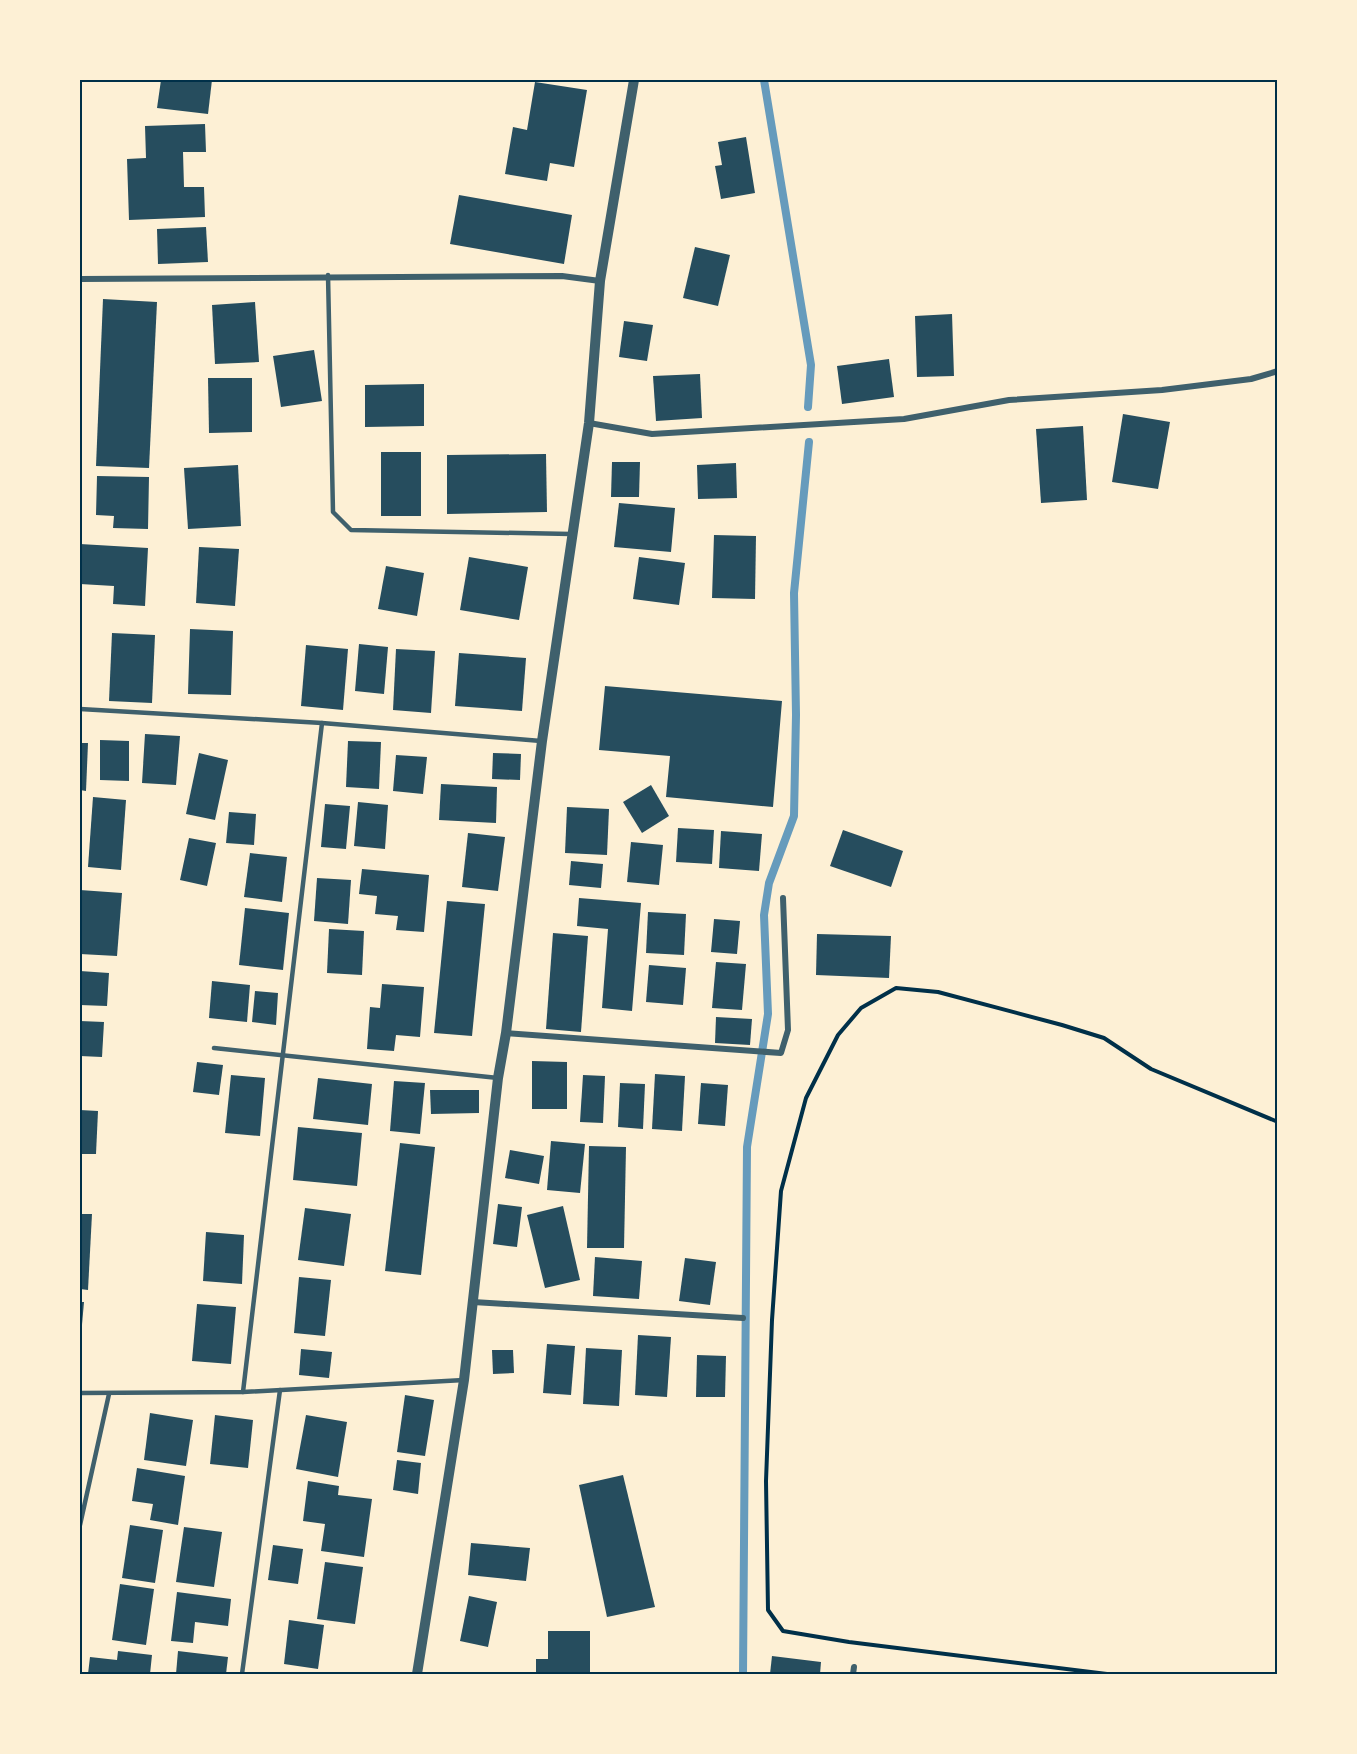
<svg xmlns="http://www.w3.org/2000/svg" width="1357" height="1754" font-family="Raleway,sans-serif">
<rect width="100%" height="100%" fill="#fdf0d5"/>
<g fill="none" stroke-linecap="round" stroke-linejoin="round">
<g stroke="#669bbc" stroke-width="8">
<path d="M764 80 811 365 808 407"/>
<path d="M743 1674 747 1147 768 1014 764 915 769 883 794 816 796 715 794 593 809 442"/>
</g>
</g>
<g fill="#264d5e">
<path d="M161 80H212L208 114 157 108Z"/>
<path d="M535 82 587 90 574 167 550 163 547 181 505 174 513 127 527 130Z"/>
<path d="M205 124 206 152H183L184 187H204L205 217 129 220 127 159 146 158 145 126Z"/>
<path d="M746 137 755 193 721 199 715 166 722 165 718 142Z"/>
<path d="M459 195 572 215 564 264 450 244Z"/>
<path d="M206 227 208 262 158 264 157 229Z"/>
<path d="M695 247 730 255 718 306 683 298Z"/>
<path d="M103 299 157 302 149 468 96 466Z"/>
<path d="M255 302 259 362 215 364 212 305Z"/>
<path d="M952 314 954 376 917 377 915 316Z"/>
<path d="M624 321 653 325 647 361 619 357Z"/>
<path d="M314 350 322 401 281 407 273 356Z"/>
<path d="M889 359 894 397 842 404 837 366Z"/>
<path d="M700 374 702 418 656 421 653 376Z"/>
<path d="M208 378H252V432L209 433Z"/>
<path d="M424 384V426L365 427V385Z"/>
<path d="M1123 414 1170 422 1158 489 1112 482Z"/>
<path d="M1083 426 1087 500 1041 503 1036 429Z"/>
<rect x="381" y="452" width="40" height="64"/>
<path d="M546 454 547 512 447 514V455Z"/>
<path d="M612 462H640L639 497H611Z"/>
<path d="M736 463 737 498 698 499 697 465Z"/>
<path d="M238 465 241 526 188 529 184 468Z"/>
<path d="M97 476 149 477 148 529 113 528 114 516 96 515Z"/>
<path d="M619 503 675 508 671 552 614 547Z"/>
<path d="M714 535 756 536 755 599 712 598Z"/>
<path d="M80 544 148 548 145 606 113 604 114 586 80 584Z"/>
<path d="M199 547 239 549 235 606 196 603Z"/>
<path d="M469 557 528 567 519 620 460 610Z"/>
<path d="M639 557 685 563 679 605 633 599Z"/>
<path d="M386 566 424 573 417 616 378 609Z"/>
<path d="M190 629 233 631 231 695 188 694Z"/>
<path d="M112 633 155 635 152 703 109 701Z"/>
<path d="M359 644 388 647 384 694 355 691Z"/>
<path d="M306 645 348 649 343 710 301 706Z"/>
<path d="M396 649 435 651 431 713 393 710Z"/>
<path d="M459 653 526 658 522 711 455 706Z"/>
<path d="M605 686 782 701 773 807 666 797 670 756 599 750Z"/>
<path d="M145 734 180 736 176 785 142 783Z"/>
<path d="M100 740 129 741V781L100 780Z"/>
<path d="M348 741 381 742 379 789 346 787Z"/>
<path d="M80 743H88L86 791 80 790Z"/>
<path d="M199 753 228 760 215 820 186 814Z"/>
<path d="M493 753 521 754 520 780 492 779Z"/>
<path d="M396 755 427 757 423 794 393 791Z"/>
<path d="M441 784 497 787 496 823 439 820Z"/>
<path d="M651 785 669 816 642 833 623 802Z"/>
<path d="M93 797 126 800 121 870 88 867Z"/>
<path d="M358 802 388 805 385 849 354 846Z"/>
<path d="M325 804 350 806 346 849 321 847Z"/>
<path d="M567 807 609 809 607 855 565 853Z"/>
<path d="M229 812 256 814 254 845 226 843Z"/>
<path d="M678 828 714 830 712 864 676 862Z"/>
<path d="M843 830 903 851 891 887 830 866Z"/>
<path d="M721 831 762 834 759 871 719 868Z"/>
<path d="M468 833 505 837 498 891 462 887Z"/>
<path d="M189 838 216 843 207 886 180 880Z"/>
<path d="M631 842 663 845 659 885 627 882Z"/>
<path d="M250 853 287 857 282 902 244 897Z"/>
<path d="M571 861 603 864 601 888 569 885Z"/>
<path d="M362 869 429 875 424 932 396 930 398 916 375 914 377 896 359 894Z"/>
<path d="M317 878 351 880 348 924 314 921Z"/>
<path d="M80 890 122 893 117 956 80 954Z"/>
<path d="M579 898 641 903 632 1011 602 1008 608 929 577 926Z"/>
<path d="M447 901 485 904 472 1036 434 1033Z"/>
<path d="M245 908 289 913 283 970 239 965Z"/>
<path d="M648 912 686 914 684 955 646 953Z"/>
<path d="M714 919 740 921 737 954 711 952Z"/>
<path d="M329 929 364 931 362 975 327 973Z"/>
<path d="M553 933 588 936 581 1032 546 1029Z"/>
<path d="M817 934 891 936 889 978 816 975Z"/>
<path d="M716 962 746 964 742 1010 712 1008Z"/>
<path d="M649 965 686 968 683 1005 646 1002Z"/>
<path d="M80 971 109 973 107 1006 80 1005Z"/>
<path d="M212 981 250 985 247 1022 209 1018Z"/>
<path d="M382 984 424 987 420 1037 396 1035 394 1051 367 1049 370 1007 380 1008Z"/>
<path d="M255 991 278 993 276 1025 252 1022Z"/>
<path d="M716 1017 752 1019 750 1045 715 1043Z"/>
<path d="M80 1021 104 1022 102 1057 80 1056Z"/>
<path d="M532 1061 567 1062V1109H532Z"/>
<path d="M197 1062 223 1065 219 1095 193 1092Z"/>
<path d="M655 1074 685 1076 682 1131 652 1129Z"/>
<path d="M231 1075 265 1078 260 1136 225 1133Z"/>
<path d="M583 1075 605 1076 603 1123 580 1122Z"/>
<path d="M318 1078 372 1084 368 1125 313 1119Z"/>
<path d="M394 1081 425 1083 420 1134 390 1131Z"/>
<path d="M620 1083 645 1084 643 1129 618 1127Z"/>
<path d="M701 1083 728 1085 725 1126 698 1124Z"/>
<path d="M430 1090H479V1113L431 1114Z"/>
<path d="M80 1110 98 1111 96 1154H80Z"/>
<path d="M298 1127 362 1133 357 1186 293 1180Z"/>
<path d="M551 1141 585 1144 580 1193 547 1190Z"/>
<path d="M400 1143 435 1147 421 1275 385 1271Z"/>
<path d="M589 1146 626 1147 624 1248H587Z"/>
<path d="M510 1150 544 1156 539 1184 505 1178Z"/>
<path d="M498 1204 522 1207 517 1247 493 1244Z"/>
<path d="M563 1206 580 1280 545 1288 527 1215Z"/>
<path d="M305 1208 351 1214 344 1266 298 1260Z"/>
<path d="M80 1214H92L88 1290 80 1289Z"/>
<path d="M206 1232 244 1235 242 1284 203 1281Z"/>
<path d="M595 1257 642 1261 639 1299 593 1296Z"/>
<path d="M685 1258 716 1262 710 1305 679 1301Z"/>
<path d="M299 1277 331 1280 325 1336 294 1333Z"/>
<path d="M80 1302H84L81 1336H80Z"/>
<path d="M197 1304 236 1307 231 1364 192 1361Z"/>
<path d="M638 1335 671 1337 667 1397 635 1395Z"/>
<path d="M547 1344 575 1346 571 1395 543 1393Z"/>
<path d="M586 1348 622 1350 619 1406 583 1404Z"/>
<path d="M301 1349 332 1352 329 1378 299 1375Z"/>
<path d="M492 1350H513L514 1373 493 1374Z"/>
<path d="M697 1355 726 1356 725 1397H696Z"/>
<path d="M405 1395 434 1400 425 1456 397 1452Z"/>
<path d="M150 1413 193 1420 186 1466 144 1460Z"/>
<path d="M215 1415 253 1420 248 1468 210 1464Z"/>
<path d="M306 1415 347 1422 338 1477 296 1469Z"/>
<path d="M397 1460 421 1463 418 1494 393 1490Z"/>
<path d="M137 1468 185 1476 178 1525 150 1520 153 1504 132 1501Z"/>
<path d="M623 1475 655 1607 607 1617 579 1485Z"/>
<path d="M308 1481 339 1486 338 1495 372 1499 364 1557 321 1551 325 1524 303 1521Z"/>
<path d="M130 1525 163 1530 155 1583 122 1578Z"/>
<path d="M184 1527 222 1532 214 1587 176 1582Z"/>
<path d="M471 1543 530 1548 526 1581 468 1575Z"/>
<path d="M273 1545 303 1549 298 1584 268 1580Z"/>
<path d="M325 1562 363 1567 355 1624 317 1619Z"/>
<path d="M120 1584 154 1589 146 1645 112 1640Z"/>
<path d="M177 1592 231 1599 228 1626 195 1622 193 1643 171 1641Z"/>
<path d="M469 1596 497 1602 488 1647 460 1641Z"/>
<path d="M289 1620 324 1625 318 1669 284 1664Z"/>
<path d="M548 1631H590V1674H536V1659H548Z"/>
<path d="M118 1651 152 1655 150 1674H88L90 1657 117 1660Z"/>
<path d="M178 1651 228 1657 226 1674H176Z"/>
<path d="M772 1656 821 1662 820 1674H770Z"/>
</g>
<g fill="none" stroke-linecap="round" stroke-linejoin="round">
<path stroke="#003049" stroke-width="4" d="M1107 1674 849 1642 783 1631 768 1610 766 1481 772 1320 781 1191 806 1098 838 1035 861 1008 896 988 938 992 1062 1025 1104 1038 1151 1069 1278 1122"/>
<g stroke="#3f606c" stroke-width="4.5">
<path d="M328 275 333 512 351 530 571 534"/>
<path d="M80 709 322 723 541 741"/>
<path d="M214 1048 498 1078"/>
<path d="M243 1392 322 723"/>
<path d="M80 1393 243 1392 464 1380"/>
<path d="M80 1525 109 1394"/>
<path d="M242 1674 280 1390"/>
</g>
<g stroke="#3f606c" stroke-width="6">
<path d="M80 279 562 276 600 281"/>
<path d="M589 423 652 434 904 419 1009 400 1162 390 1251 379 1278 371"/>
<path d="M506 1033 781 1053 788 1030 783 898"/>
<path d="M473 1302 743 1318"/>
<path d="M853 1674 854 1667"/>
</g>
<path stroke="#3f606c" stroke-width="10" d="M417 1674 464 1380 498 1078 506 1033 542 741 589 423 600 281 634 80"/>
</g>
<rect width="1357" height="1754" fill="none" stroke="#fdf0d5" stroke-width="162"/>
<rect x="81" y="81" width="1195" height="1592" fill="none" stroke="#003049" stroke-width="2"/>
</svg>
